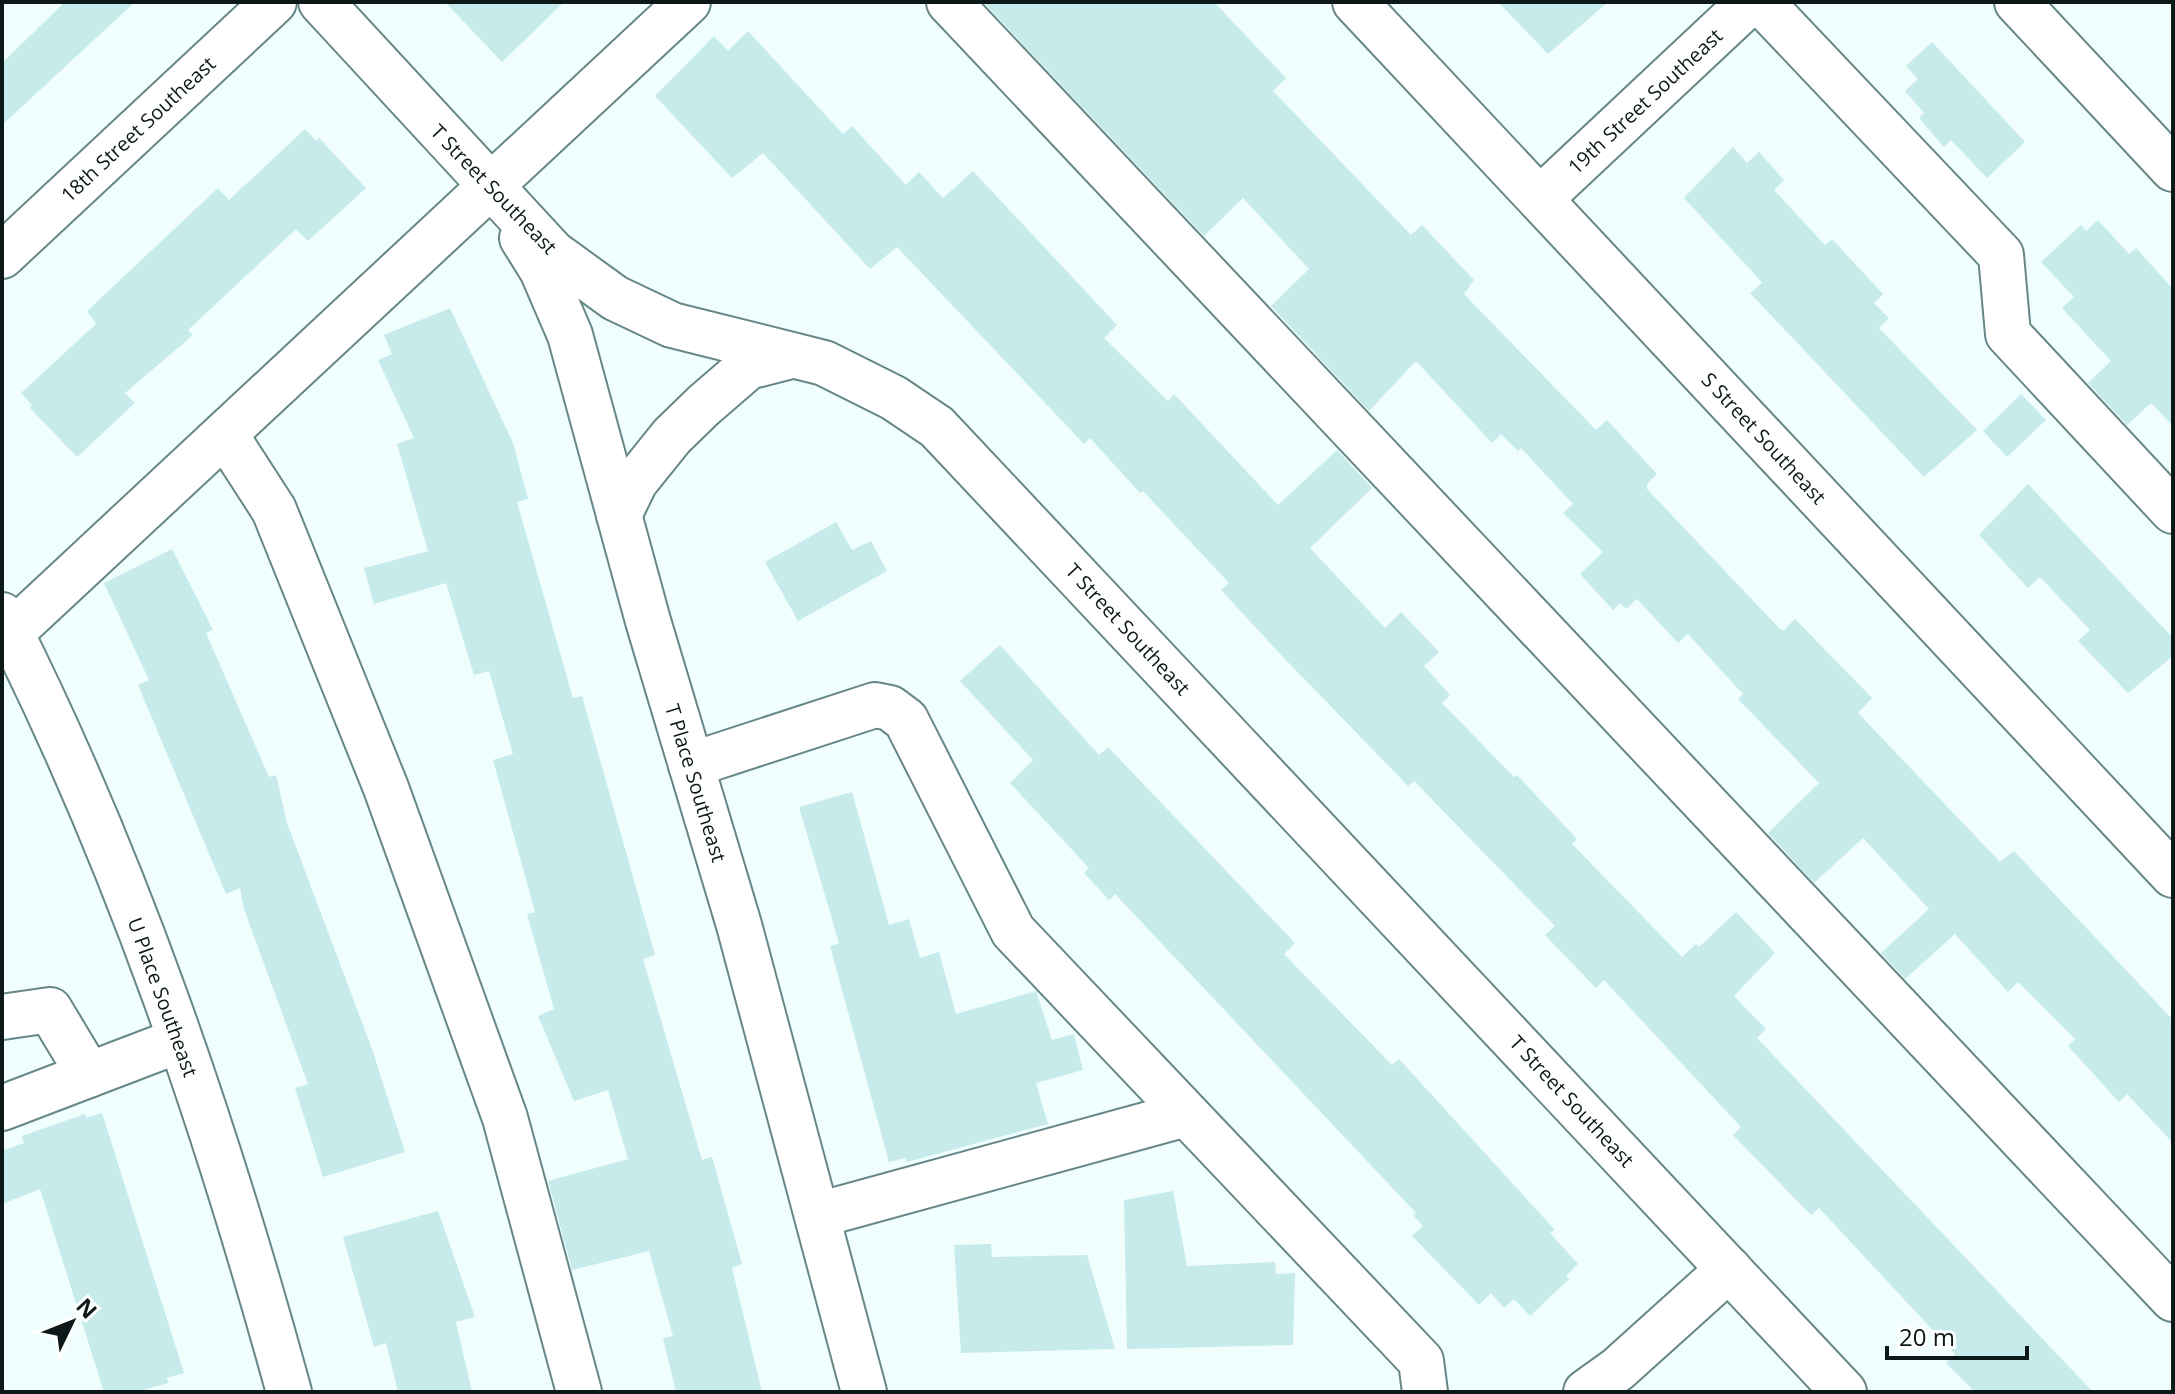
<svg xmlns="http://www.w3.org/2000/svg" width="2175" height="1394" font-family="'Open Sans',sans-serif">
<rect width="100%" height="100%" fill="#f0fefe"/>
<g fill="#c7eaea">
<path d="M65 2H135L2 125V63Z"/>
<path d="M445 2H564L502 62Z"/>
<path d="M983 2H1214L1286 78 1273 91 1411 235 1422 225 1474 280 1464 294 1596 430 1607 420 1657 474 1647 484V489L1780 629 1783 631 1795 619 1872 698 1858 713 2000 862 2014 851 2173 1020V1143L2127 1094 2119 1102 2068 1046 2075 1039 2018 982 2008 992 1955 934 1905 979 1881 953 1929 909 1863 838 1814 883 1768 833 1819 783 1738 699 1743 694 1688 634 1678 643 1637 599 1626 609 1620 603 1613 610 1580 574 1603 552 1563 513 1573 504 1521 448 1518 451 1501 434 1492 443 1416 361 1369 411 1271 306 1309 269 1243 198 1204 236Z"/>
<path d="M1498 2H1608L1548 54Z"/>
<path d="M748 31 843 134 852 126 906 185 919 172 943 198 973 171 1117 325 1104 338 1168 401 1174 394 1278 505 1337 450 1372 488 1310 548 1385 628 1401 612 1439 652 1424 666 1450 695 1442 703 1514 777 1517 775 1577 839 1572 844 1682 957 1696 944 1699 947 1736 912 1775 953 1734 996 1766 1029 1757 1038 2093 1392H1975L1946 1363 1955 1354 1819 1208 1811 1215 1733 1135 1741 1127 1604 980 1596 988 1545 935 1555 926 1414 781 1408 786 1285 659 1221 590 1229 583 1143 491 1140 493 1090 438 1084 444 897 247 870 269 763 153 732 178 655 96 714 36 728 51Z"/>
<path d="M1932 42 2025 142 1987 178 1951 140 1944 147 1919 118 1924 113 1905 91 1918 79 1906 66Z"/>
<path d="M305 129 316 141 319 138 366 188 308 241 296 229 188 330 193 335 125 393 135 403 77 457 30 408 32 405 21 393 96 324 87 311 218 188 229 200Z"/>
<path d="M1733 147 1747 163 1759 152 1784 180 1774 190 1825 245 1832 239 1883 294 1874 303 1889 318 1879 328 1977 430 1924 477 1750 293 1762 283 1759 279 1684 198Z"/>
<path d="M2098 220 2129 254 2136 248 2173 289V426L2151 403 2127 425 2088 383 2111 361 2062 308 2074 297 2041 262 2081 225 2086 231Z"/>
<path d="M450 308 513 443 528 499 517 502 573 698 582 696 655 955 643 959 702 1160 712 1157 742 1264 732 1268 762 1392H676L663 1338 673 1336 649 1251 572 1270 548 1181 628 1159 608 1090 574 1101 538 1016 554 1009 527 914 535 912 493 760 513 754 489 671 474 675 446 583 374 604 364 568 428 551 397 444 414 438 378 360 392 354 384 335Z"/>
<path d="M2021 394 2046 420 2007 457 1983 431Z"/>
<path d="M2028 484 2173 638V656L2128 693 2078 641 2090 630 2040 577 2028 588 1979 535Z"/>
<path d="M836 522 852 550 871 541 887 571 798 621 765 562Z"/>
<path d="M172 549 213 630 206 633 269 777 276 775 287 823 372 1049 405 1152 323 1177 295 1088 308 1084 244 909 240 888 226 894 138 685 149 680 104 583Z"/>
<path d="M1000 645 1099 755 1108 747 1295 943 1284 954 1392 1065 1399 1059 1555 1230 1550 1233 1578 1264 1566 1276 1569 1279 1530 1316 1514 1299 1504 1308 1491 1293 1479 1305 1412 1236 1423 1226 1413 1215 1416 1213 1115 894 1109 900 1084 873 1089 868 1010 783 1033 760 960 681Z"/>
<path d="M852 792 889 925 909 919 920 958 939 952 956 1014 1036 991 1052 1040 1074 1034 1083 1070 1036 1083 1048 1124 907 1162 905 1158 889 1162 830 946 839 943 799 807Z"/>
<path d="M102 1113 184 1373 167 1378 168 1383 136 1392H104L40 1189 2 1204V1151L24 1143 22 1136 85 1114 86 1118Z"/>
<path d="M1173 1191 1187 1266 1275 1262 1276 1274 1295 1273 1293 1345 1127 1349 1124 1200Z"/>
<path d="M438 1211 475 1317 456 1322 472 1392H398L386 1343 374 1347 343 1237Z"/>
<path d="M991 1244 992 1257 1087 1255 1115 1349 961 1353 954 1245Z"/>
</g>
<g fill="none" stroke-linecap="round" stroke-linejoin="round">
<g stroke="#678787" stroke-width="48">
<g id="minor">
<path d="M321 2 553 253 615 298 672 325 824 363 894 398 937 427 1844 1392"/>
<path d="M949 2 2173 1299"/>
<path d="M1355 2 2173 875"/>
<path d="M1761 2 2001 255 2008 334 2173 511"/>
<path d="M2017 2 2173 169"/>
<path d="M1540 199 1750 2"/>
<path d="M522 238 542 270 570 335 648 621 739 925 864 1392"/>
<path d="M2 256 274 2"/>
<path d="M225 434 274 510 386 788 505 1118 579 1392"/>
<path d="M619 515 635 482 672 436 704 405 748 367 791 356"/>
<path d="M2 615C127 862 216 1126 289 1392"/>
<path d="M11 633 688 2"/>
<path d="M691 765 875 705 890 708 906 720 1013 931 1421 1361 1425 1392"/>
<path d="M2 1017 50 1010 89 1075"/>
<path d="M2 1108 180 1040"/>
<path d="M818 1215 1186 1114"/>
<path d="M1586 1392 1618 1369 1729 1269"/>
</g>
</g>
<use href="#minor" stroke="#fff" stroke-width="44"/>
</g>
<g text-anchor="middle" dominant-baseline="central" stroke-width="8" stroke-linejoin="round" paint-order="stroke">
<g font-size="20" fill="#0c1918" stroke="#fff">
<text transform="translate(1645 101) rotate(-43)">19th Street Southeast</text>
<text transform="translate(138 129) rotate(-43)">18th Street Southeast</text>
<text transform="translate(494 189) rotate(46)">T Street Southeast</text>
<text transform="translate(1764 438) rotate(47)">S Street Southeast</text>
<text transform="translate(1128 629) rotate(47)">T Street Southeast</text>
<text transform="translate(696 783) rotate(73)">T Place Southeast</text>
<text transform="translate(163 997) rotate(70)">U Place Southeast</text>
<text transform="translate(1572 1101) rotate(47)">T Street Southeast</text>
</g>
</g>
<rect width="2175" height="1394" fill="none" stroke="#0c1918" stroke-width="8"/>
<g transform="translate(72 1322) rotate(47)" stroke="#ffffff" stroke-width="6" paint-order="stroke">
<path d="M0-6L14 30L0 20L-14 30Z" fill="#0c1918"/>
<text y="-12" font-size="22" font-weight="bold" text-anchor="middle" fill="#0c1918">N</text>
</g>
<path d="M1887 1346v12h140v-12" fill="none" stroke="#0c1918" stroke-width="4"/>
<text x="1899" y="1346" font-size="24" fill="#0c1918" stroke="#ffffff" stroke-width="6" paint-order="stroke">20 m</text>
</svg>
